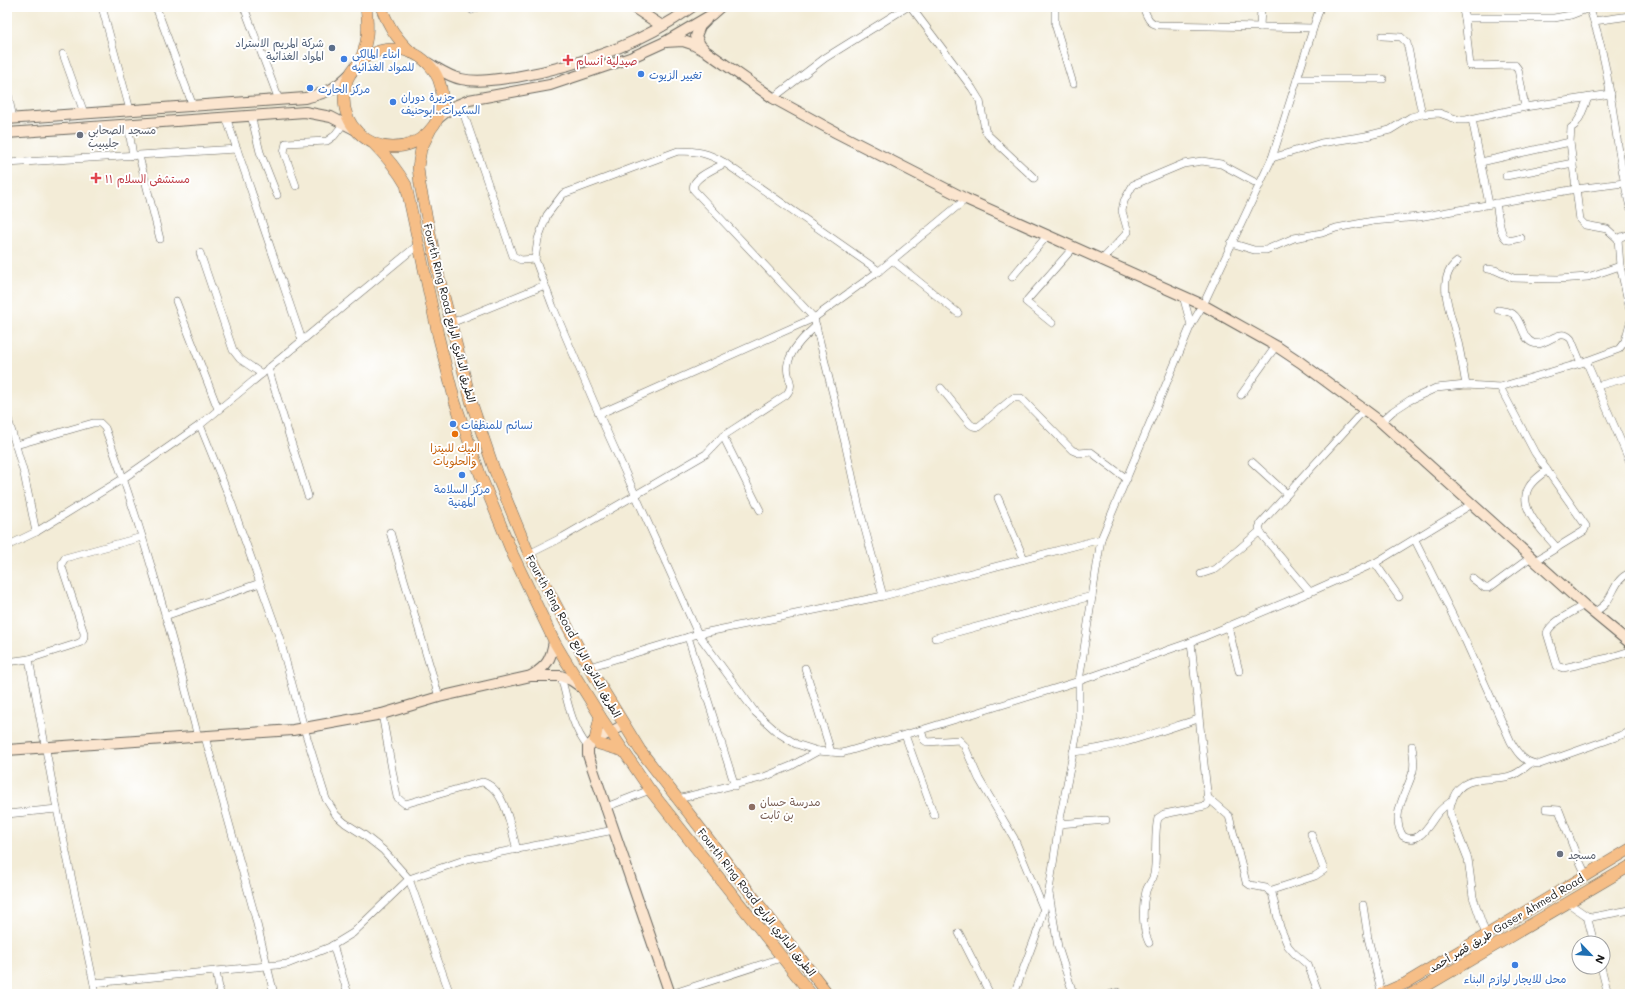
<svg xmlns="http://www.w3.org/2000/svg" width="1637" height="1001" font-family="Mali,'Playpen Sans Arabic',sans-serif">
<rect width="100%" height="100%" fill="#fff"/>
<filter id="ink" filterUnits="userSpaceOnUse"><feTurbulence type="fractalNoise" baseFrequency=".025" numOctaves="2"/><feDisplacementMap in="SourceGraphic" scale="8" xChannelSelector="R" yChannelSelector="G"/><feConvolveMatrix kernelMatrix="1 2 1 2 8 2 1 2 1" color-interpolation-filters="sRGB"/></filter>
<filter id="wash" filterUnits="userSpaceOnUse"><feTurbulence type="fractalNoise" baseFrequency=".012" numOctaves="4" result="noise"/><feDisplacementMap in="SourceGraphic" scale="16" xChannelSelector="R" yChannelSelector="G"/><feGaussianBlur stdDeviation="0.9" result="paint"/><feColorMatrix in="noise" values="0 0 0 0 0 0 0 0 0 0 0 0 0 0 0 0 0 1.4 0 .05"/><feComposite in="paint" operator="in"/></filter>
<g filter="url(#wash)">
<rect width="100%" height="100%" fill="#f3ecd7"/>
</g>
<g filter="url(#ink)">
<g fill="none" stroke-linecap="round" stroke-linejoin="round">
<g stroke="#67655d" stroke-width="8">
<g id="street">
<path d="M102 7 130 110"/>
<path d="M156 7 193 106"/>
<path d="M244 7 279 100"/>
<path d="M911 7 972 88 980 101 985 130 988 135 1034 178"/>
<path d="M1055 7V24L1073 84"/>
<path d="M1143 7C1147 16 1148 23 1158 25L1313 28"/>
<path d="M1462 7 1465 18 1470 66 1515 65 1518 69 1525 107"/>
<path d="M1589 7C1613 71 1613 141 1630 207"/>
<path d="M472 10 478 7"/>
<path d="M1465 18H1554L1571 15 1589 8"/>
<path d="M1594 21 1630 16"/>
<path d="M1260 27 1261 7"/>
<path d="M1382 36 1401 37 1407 43 1422 114"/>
<path d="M63 54 84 113"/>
<path d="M1297 79H1383"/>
<path d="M7 90 13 118"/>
<path d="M773 98 825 58 907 7"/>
<path d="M1588 98 1580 117 1575 125 1571 128 1570 142 1580 220 1585 225 1607 229 1618 239 1620 266 1630 310"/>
<path d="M460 103 513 256 521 260 535 259"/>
<path d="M251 115 260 152 277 195"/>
<path d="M226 117 302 340"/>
<path d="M1472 119 1489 204"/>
<path d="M128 124 133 156"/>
<path d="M139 156 160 239"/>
<path d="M1272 158 1321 143 1366 136 1390 130 1411 117 1422 114 1439 113 1459 120H1466L1525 107 1611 94"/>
<path d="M1481 162 1570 142"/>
<path d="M7 163 237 149"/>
<path d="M725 163C717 168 689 178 694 190L814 318 845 443 859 507 883 596"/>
<path d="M1506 176 1573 163"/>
<path d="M296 186 284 152 286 143 327 141 334 136 344 123"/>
<path d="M1496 203C1498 211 1499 237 1508 240 1511 241 1517 239 1521 238"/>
<path d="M1618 239 1621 237 1630 234"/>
<path d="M1231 243 1254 250H1266L1294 238 1322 233 1336 228 1373 221 1419 217 1576 189 1624 183"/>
<path d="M200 253 233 350 240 359 262 374"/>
<path d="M892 260 958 313"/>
<path d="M1101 261 1128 232 1122 211 1124 201 1133 185 1183 164 1202 161 1221 164 1260 185"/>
<path d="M1457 262C1434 279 1452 316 1457 338 1461 354 1463 369 1466 385"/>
<path d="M1487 269 1495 270 1513 278 1558 279 1588 277 1620 266"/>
<path d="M879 271 725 163C708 153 698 151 678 151L563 194 547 215 538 239 535 259 553 307 599 414 698 634 755 712 777 732 796 744 818 751 842 753 921 730 1079 681 1191 642 1310 592 1375 563 1472 504"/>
<path d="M1012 277 1047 236"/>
<path d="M1183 296 1191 325"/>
<path d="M176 301 218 409"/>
<path d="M1498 310C1503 311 1509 311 1513 314 1523 321 1521 338 1533 343 1546 348 1559 326 1571 339L1581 363"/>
<path d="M451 323 545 285"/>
<path d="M1052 323 1026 302 1028 299 1073 248"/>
<path d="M1586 361 1630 462"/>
<path d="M268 368 308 496"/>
<path d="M1597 386 1630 377"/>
<path d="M1500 387 1535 453 1586 526 1584 531 1535 561"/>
<path d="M941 388 970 424 973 426 978 427 1013 398H1021L1072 450 1079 453 1091 452 1127 479"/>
<path d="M1241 395 1276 346"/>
<path d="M599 414 814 318 879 271 966 199"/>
<path d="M7 415 24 474 36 532"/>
<path d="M1381 422 1393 411 1410 400 1436 388 1466 385 1500 387 1581 363 1619 349 1625 341 1630 323"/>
<path d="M200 425 230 499 279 636 304 728 326 799 336 815 345 823 364 835 383 850 409 879 450 994"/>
<path d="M723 436 760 510"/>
<path d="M16 445 93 423H100L105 428C143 529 171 633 198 737"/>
<path d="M1252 462 1287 494"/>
<path d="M1547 470C1541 475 1533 480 1529 487 1516 508 1545 533 1557 548"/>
<path d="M998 498 1024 559"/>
<path d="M390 532 439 697"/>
<path d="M1415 540 1466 642 1511 742C1518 754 1525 764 1540 764L1630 732"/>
<path d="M7 546 36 532 124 478 200 425 419 244"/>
<path d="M529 554 563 537 706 454 723 436 786 395C797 382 784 378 788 363 792 348 805 336 816 326"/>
<path d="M1375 563 1399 597"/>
<path d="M1201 574 1216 569 1260 531"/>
<path d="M1472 578 1485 588H1489L1531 557"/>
<path d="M1310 592 1262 535 1259 528 1261 523 1364 410"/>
<path d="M1584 605C1575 611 1550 622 1547 633L1557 666 1563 668 1608 658 1630 651"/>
<path d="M1593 613C1598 610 1603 607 1606 603 1615 591 1616 578 1630 573"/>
<path d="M165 616 260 583"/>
<path d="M1228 626 1239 671"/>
<path d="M688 637 735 786"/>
<path d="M935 638 1092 596"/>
<path d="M7 662 29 659"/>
<path d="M589 667 698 634 883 596 1101 539 1191 325 1203 305 1272 158 1320 7"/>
<path d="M805 668 831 752"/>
<path d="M561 676C567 700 572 728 588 747"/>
<path d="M382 714 397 797 400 800 405 804 482 782C505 787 511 829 517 850"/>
<path d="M921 730 924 740 927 742 959 740 964 745 979 779 1014 838 1044 910"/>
<path d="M905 735 934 815"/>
<path d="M205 737 255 916 274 994"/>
<path d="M1412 746C1413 755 1415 762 1413 771 1408 791 1389 815 1403 836 1419 846 1429 824 1437 814 1441 809 1446 805 1452 801"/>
<path d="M1073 752C1116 748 1157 732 1198 719"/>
<path d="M1208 798 1229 816 1246 882 1250 885 1266 888 1272 893 1280 927 1288 946 1294 953 1308 965 1319 994"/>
<path d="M678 799 764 777 791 766 818 751"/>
<path d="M606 807 650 790"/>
<path d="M1546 809 1559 810 1574 849 1586 875"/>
<path d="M7 814 57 809"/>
<path d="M1059 824 1106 820"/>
<path d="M1269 891 1315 876 1324 870 1311 834"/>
<path d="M1049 893 1058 947 1072 990 1075 994"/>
<path d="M1568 903 1587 916 1592 917 1630 910"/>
<path d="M1363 905 1368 938 1382 994"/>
<path d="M1587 916 1594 943"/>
<path d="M959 933 990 994"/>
<path d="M1486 935 1473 897 1468 859 1451 816C1449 810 1450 804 1453 798 1463 773 1490 782 1510 776 1518 774 1524 768 1531 763"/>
<path d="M1149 943C1142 929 1142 906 1146 891 1148 884 1153 881 1154 874 1157 858 1154 832 1158 818L1164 814 1205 806 1207 805 1208 801 1191 642"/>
<path d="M333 945 348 994"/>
<path d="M1601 967 1608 994"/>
<path d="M216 971 220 994"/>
<path d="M94 983 287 964 330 947 353 933 409 879 467 859 614 830"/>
<path d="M96 994 57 809 29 659 79 643C84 641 84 638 84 633L62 567V563L65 558 142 537"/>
<path d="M671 994 781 958"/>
<path d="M1014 994 1039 927 1049 891 1059 824 1079 723V681L1101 539"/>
<path d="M1111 994 1118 992"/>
</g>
</g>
<g stroke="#67655d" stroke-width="12">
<g id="secondary">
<path d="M633 7 662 26"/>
<path d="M665 42 683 41 692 44 707 52 773 98 837 133 966 199 1203 305 1276 346 1300 362 1381 422 1584 605 1630 643"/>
<path d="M704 49 700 45 696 36 700 26 706 20"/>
<path d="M426 62C437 68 449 77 461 79 479 83 498 79 516 77 578 66 640 45 692 7"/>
<path d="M7 119 305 98C329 92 334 90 352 72"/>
<path d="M436 120 452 107 469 100 550 85 630 58 665 42 711 15 720 7"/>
<path d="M7 133 305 112 331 117 356 130"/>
<path d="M531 676C547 666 551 660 554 641"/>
<path d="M624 725 595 740 588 747V755L670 994"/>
<path d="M7 750 293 730 382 714 439 697 531 676H561L571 680 581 687"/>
</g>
</g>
<g stroke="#67655d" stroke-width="12">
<g id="primary">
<path d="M381 7C389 27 396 38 412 53"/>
<circle cx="393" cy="98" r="49"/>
<path d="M359 63C368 42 369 30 366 7"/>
<path d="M430 131 421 149 418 167 420 185 439 277 471 401 494 469 529 554 589 667 640 750 828 994"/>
<path d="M373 143C386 156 397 169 406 185L438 335 455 402 480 474 513 555 554 641 564 658 600 716 650 790 811 994"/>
<path d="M595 740 600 716"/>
<path d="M599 744 623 751"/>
<path d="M1381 994 1406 983 1630 849"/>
<path d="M1411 994 1423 988 1630 866"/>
</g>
</g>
<use href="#street" stroke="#fff" stroke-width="7"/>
<use href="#secondary" stroke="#fbe5cf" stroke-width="10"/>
<use href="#primary" stroke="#f6be87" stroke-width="11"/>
</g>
</g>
<circle fill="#5c6f8a" stroke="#fff" stroke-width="1.5" cx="332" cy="48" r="4"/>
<g fill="#3f7fe0" stroke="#fff" stroke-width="1.5">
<circle cx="344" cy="59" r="4"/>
<circle cx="641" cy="74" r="4"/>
<circle cx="310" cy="88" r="4"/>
<circle cx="393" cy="102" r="4"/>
<circle cx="453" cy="424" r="4"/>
<circle cx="462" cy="475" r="4"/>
<circle cx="1515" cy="965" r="4"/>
</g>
<g fill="#e0444e" stroke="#fff" stroke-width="1.5">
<path d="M566 54h4v4h4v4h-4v4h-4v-4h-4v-4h4z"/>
<path d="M94 172h4v4h4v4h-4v4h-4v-4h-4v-4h4z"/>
</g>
<g fill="#6b7280" stroke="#fff" stroke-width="1.5">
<circle cx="80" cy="135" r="4"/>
<circle cx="1560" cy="854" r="4"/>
</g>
<circle fill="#e8710a" stroke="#fff" stroke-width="1.5" cx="455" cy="434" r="4"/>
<circle fill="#8d6e63" stroke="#fff" stroke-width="1.5" cx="752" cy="807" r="4"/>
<g text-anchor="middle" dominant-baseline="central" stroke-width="4" stroke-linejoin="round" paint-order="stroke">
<g font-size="11" fill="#4e5e75" stroke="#fff" text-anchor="end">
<text x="324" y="42">شركة المريم الاستراد<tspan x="324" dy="13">المواد الغذائية</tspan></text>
</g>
<g font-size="11" fill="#366cbe" stroke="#fff" text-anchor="start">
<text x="352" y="53">ابناء المالكي<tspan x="352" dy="13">للمواد الغذائيه</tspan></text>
<text x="649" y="74">تغيير الزيوت</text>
<text x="318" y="88">مركز الحارت</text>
<text x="401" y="96">جزيرة دوران<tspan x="401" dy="13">السكيرات..ابوحنيف</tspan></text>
<text x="461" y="424">نسائم للمنظفات</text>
<text x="462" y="488" text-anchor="middle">مركز السلامة<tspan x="462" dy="13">المهنية</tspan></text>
<text x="1515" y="978" text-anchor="middle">محل للايجار لوازم البناء</text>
</g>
<g font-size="11" fill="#be3a42" stroke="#fff" text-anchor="start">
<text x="576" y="60">صيدلية أنسام</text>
<text x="105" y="178">مستشفى السلام ١١</text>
</g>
<g font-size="11" fill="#5b616d" stroke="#fff" text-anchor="start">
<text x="88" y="129">مسجد الصحابي<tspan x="88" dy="13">جليبيب</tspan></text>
<text x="1568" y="854">مسجد</text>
</g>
<g font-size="11" fill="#1c1c1c" stroke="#fff">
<text transform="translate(450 313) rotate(76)">Fourth Ring Road الطريق الدائري الرابع</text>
<text transform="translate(574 636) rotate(61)">Fourth Ring Road الطريق الدائري الرابع</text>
<text transform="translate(757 902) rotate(52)">Fourth Ring Road الطريق الدائري الرابع</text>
<text transform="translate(1506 923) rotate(-31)">طريق قصر أحمد Gaser Ahmed Road</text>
</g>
<g font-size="11" fill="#c56008" stroke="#fff">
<text x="455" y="447">البيك للبيتزا<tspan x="455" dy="13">والحلويات</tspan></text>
</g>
<g font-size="11" fill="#785e54" stroke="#fff" text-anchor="start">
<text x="760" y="801">مدرسة حسان<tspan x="760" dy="13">بن ثابت</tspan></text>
</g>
</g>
<rect width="1637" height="1001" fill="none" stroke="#fff" stroke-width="24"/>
<g transform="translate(1591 955) rotate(115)"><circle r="19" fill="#ffffff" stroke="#a4a4a4"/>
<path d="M0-3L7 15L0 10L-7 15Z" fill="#1f6fb2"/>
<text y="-6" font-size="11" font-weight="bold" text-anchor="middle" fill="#1c1c1c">N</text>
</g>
</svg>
